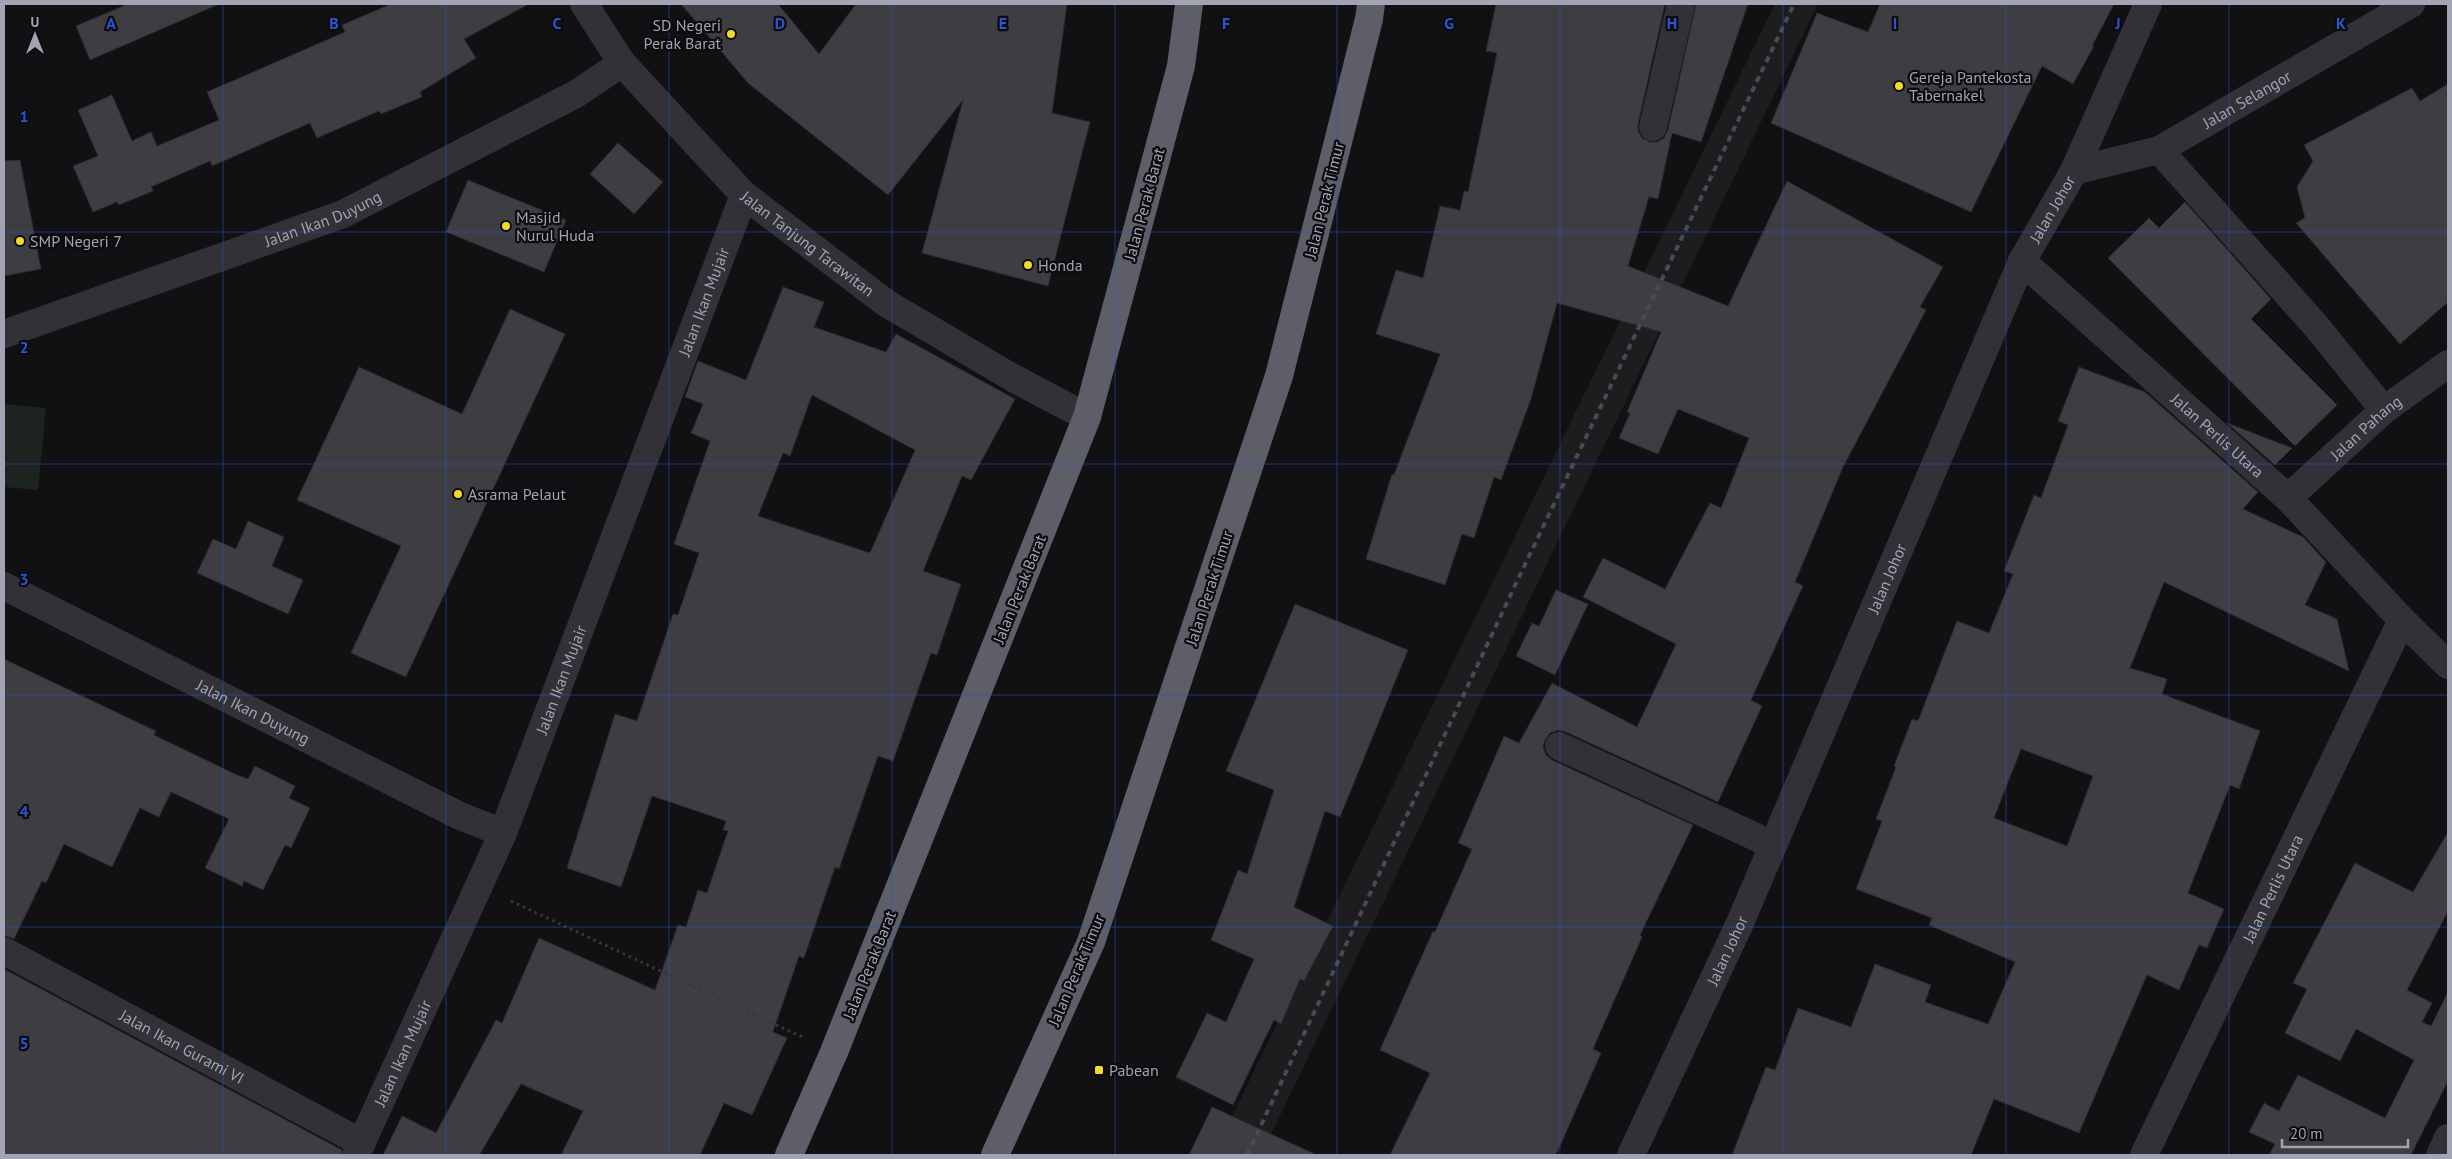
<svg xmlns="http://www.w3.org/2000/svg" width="2452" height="1159" font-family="'PT Sans',sans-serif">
<rect width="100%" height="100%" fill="#111012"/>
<path fill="#1d1c1f" d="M1775 4H1818L1261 1155H1214L1263 1052Z"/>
<path fill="#1d241f" d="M4 404 46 408 38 490 4 487Z"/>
<g fill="#3d3d42" stroke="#2b2a2e" fill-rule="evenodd">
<path d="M128 4H219L90 60 76 26Z"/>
<path d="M391 4H529L464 39 476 58 420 92 422 97 381 114 379 111 317 138 310 123 212 166 210 161 151 187 153 191 119 205 117 202 93 212 73 166 98 156 78 110 112 95 132 141 151 132 157 146 219 120 207 92 345 32 342 25Z"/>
<path d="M681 4H778L819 54 856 4H1067L1052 113 1090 122 1048 286 922 253 963 100 888 195 748 83Z"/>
<path d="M1496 4H1665L1638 124V131L1642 138 1650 142H1657L1664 138 1668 130 1696 4H1748L1701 142 1672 133 1658 199 1649 197 1628 266 1728 306 1787 181 1943 267 1920 307 1926 310 1843 467 1795 582 1803 586 1751 700 1762 706 1718 802 1566 732 1558 730 1550 733 1545 740 1543 747 1546 755 1552 760 1693 825 1640 935 1642 937 1593 1049 1601 1053 1556 1155H1390L1430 1073 1380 1050 1433 931 1435 932 1472 849 1458 843 1504 736 1519 743 1552 683 1637 727 1676 644 1583 597 1603 558 1665 589 1710 503 1721 508 1749 438 1678 409 1658 454 1619 438 1630 413 1627 412 1661 332 1557 303 1531 399 1501 480 1494 477 1474 538 1462 534 1445 585 1366 559 1392 474 1394 475 1440 354 1376 334 1396 270 1423 278 1440 206 1460 210 1464 191 1468 192 1497 53 1486 51Z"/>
<path d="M1880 4H2114L2092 46H2094L2073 84 2042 66 1971 212 1771 123 1817 13 1868 32Z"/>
<path d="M2448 84V302L2400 344 2296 223 2305 218 2297 187 2313 161 2304 145 2412 88 2420 101Z"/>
<path d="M618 143 663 182 634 214 590 174Z"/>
<path d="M20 160 41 269 4 276V161Z"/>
<path d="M468 180 566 220 544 272 446 232Z"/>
<path d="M2185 202 2271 299 2251 319 2337 405 2295 446 2108 258 2149 218 2159 228Z"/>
<path d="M783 287 824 302 814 327 886 352 896 334 1015 399 971 480 962 476 923 571 961 584 937 655 931 653 893 761 878 756 839 869 835 867 804 958 799 956 773 1032 787 1038 752 1115 724 1103 700 1155H561L583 1111 521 1084 480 1154 482 1155H383L402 1116 436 1133 496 1020 502 1023 539 938 655 990 678 925 686 927 698 890 707 893 728 831 723 830 726 821 652 796 621 887 567 868 615 714 637 721 673 614 678 615 699 553 674 544 710 441 691 433 703 404 685 397 698 361 746 380ZM812 395 915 450 870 553 758 516 783 453 790 456Z"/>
<path d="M510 309 565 334 406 677 351 653 401 546 297 500 359 367 462 414Z"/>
<path d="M2079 367 2145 392 2258 492 2243 509 2303 537 2326 562 2305 605 2337 619 2349 671 2164 582 2130 668 2167 679 2162 694 2260 731 2239 789 2230 785 2188 893 2224 909 2207 948 2199 945 2179 990 2147 975 2079 1133 1994 1099 1971 1155H1732L1766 1067 1775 1070 1798 1008 1851 1027 1875 964 1931 985 1925 1002 1988 1024 2015 962 1929 925 1932 918 1856 889 1882 821 1876 819 1896 767 1894 766 1912 719 1918 721 1957 621 1989 633 2013 574 2004 571 2034 495 2041 498 2068 425 2058 421ZM2021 749 2093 776 2067 846 1994 818Z"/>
<path d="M2227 423 2292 448 2275 465Z"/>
<path d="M248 521 284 537 272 566 303 580 288 614 197 573 213 539 236 549Z"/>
<path d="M1556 590 1588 604 1555 675 1516 656 1532 623 1539 626Z"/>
<path d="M1295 604 1408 650 1340 817 1325 811 1294 907 1333 926 1304 981 1300 979 1281 1024 1274 1020 1233 1105 1176 1077 1207 1013 1226 1022 1254 959 1211 940 1238 870 1247 874 1274 790 1226 771Z"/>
<path d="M4 659 156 731 154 735 237 775 248 779 255 766 295 786 289 798 310 808 291 848 285 845 263 890 244 881 242 886 205 868 229 819 171 792 159 817 140 808 112 867 64 844 46 883 42 881 14 939 4 935Z"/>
<path d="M2448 832V911L2407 990 2432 1003 2422 1022 2431 1026 2448 992V1081L2411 1155H2269L2275 1144 2249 1132 2264 1103 2279 1111 2298 1075 2385 1118 2414 1060 2356 1029 2340 1061 2285 1033 2307 989 2293 983 2355 863 2413 892Z"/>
<path d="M4 969 342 1150 341 1155H4Z"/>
<path d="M1212 1107 1317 1155H1189Z"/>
</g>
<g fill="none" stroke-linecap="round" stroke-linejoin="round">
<path stroke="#37383e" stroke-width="3" stroke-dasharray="2.5 4" stroke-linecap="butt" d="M511 901 802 1037"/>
<g stroke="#323137" stroke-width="28">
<path id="s1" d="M584 4 622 63 744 195 886 303 1013 378 1087 417"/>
<path d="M1653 127 1681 4"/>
<path d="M2159 150 2316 326 2384 410"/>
<path id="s2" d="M2074 171 2159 150 2411 4"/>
<path id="s3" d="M2022 261 2288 498 2402 620 2448 665"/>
<path id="s4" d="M4 334 343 214 576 94 622 63"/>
<path id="s5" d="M2288 498 2384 410 2448 364"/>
<path id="s6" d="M4 586 460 816 503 833"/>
<path d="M1559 746 1773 845"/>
<path id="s7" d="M4 951 362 1143"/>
<path id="s8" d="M356 1155 503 833 744 195"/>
<path id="s9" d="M1631 1155 1740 923 2022 261 2074 171 2148 4"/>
<path id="s10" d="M2144 1155 2402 620"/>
<path d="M2440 1155 2448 1138"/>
</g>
<g stroke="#5d5e68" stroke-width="28">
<path d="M789 1155 834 1052 1087 417 1181 66 1189 4"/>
<path d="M995 1155 1091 942 1279 376 1369 19 1371 4"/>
</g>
<path stroke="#4a4b52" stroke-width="4" stroke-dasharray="6 5" stroke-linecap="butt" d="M1247 1155 1519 577 1794 4"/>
</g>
<path fill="none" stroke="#2a56d4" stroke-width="1" stroke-opacity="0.55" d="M223 4V1155M446 4V1155M669 4V1155M892 4V1155M1115 4V1155M1337 4V1155M1560 4V1155M1783 4V1155M2006 4V1155M2229 4V1155M4 232H2448M4 464H2448M4 695H2448M4 927H2448"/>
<g fill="#f1da29" stroke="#0c0b0d" stroke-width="2">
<circle cx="731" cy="34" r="5"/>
<circle cx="1899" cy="86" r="5"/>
<circle cx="506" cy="226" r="5"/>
<circle cx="20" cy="241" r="5"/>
<circle cx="1028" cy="265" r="5"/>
<circle cx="458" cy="494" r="5"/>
<rect x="1094" y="1065" width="10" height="10" rx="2.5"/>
</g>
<g text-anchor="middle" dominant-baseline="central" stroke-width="4.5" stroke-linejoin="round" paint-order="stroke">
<g font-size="16" fill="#a2a3b3" stroke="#0c0b0d" text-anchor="start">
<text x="721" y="25" text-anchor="end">SD Negeri<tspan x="721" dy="18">Perak Barat</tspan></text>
<text x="1909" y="77">Gereja Pantekosta<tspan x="1909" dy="18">Tabernakel</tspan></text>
<text x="516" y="217">Masjid<tspan x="516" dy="18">Nurul Huda</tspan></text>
<text x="30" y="241">SMP Negeri 7</text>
<text x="1038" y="265">Honda</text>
<text x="468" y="494">Asrama Pelaut</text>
<text x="1109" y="1070">Pabean</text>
</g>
<g font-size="16" fill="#a2a3b3" stroke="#0c0b0d">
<text stroke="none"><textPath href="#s2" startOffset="189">Jalan Selangor</textPath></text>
<text transform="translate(1324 200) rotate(-76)">Jalan Perak Timur</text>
<text transform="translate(1144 204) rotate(-75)">Jalan Perak Barat</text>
<text stroke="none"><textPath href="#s9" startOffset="1036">Jalan Johor</textPath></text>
<text stroke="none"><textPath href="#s4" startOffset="339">Jalan Ikan Duyung</textPath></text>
<text stroke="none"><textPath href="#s1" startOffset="330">Jalan Tanjung Tarawitan</textPath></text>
<text stroke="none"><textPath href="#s8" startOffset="922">Jalan Ikan Mujair</textPath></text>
<text stroke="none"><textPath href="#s5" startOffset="105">Jalan Pahang</textPath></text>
<text stroke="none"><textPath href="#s3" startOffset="262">Jalan Perlis Utara</textPath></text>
<text stroke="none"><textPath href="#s9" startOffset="631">Jalan Johor</textPath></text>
<text transform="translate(1209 588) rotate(-72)">Jalan Perak Timur</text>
<text transform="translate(1019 589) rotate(-68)">Jalan Perak Barat</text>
<text stroke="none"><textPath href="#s8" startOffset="518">Jalan Ikan Mujair</textPath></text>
<text stroke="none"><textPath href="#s6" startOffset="279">Jalan Ikan Duyung</textPath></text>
<text stroke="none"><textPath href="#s10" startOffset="296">Jalan Perlis Utara</textPath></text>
<text stroke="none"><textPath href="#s9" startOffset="226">Jalan Johor</textPath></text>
<text transform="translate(869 965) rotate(-68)">Jalan Perak Barat</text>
<text transform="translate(1076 970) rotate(-67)">Jalan Perak Timur</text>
<text stroke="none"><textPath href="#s7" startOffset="202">Jalan Ikan Gurami VI</textPath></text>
<text stroke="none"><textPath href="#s8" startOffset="112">Jalan Ikan Mujair</textPath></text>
</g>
</g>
<g font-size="16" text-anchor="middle" font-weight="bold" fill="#2a56d4" stroke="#0c0b0d" stroke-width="4.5" stroke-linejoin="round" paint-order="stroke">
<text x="111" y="29">A</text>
<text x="334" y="29">B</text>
<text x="557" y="29">C</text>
<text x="780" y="29">D</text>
<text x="1003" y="29">E</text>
<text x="1226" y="29">F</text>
<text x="1449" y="29">G</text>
<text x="1672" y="29">H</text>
<text x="1895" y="29">I</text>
<text x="2118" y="29">J</text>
<text x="2341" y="29">K</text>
<text x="24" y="122">1</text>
<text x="24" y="353">2</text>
<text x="24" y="585">3</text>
<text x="24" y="817">4</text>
<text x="24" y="1049">5</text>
</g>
<rect width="2452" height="1159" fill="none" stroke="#a2a3b3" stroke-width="10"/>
<g transform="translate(35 35)" stroke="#0c0b0d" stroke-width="4" paint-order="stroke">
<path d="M0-4L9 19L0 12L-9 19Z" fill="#a2a3b3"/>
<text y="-8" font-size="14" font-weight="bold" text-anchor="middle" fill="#a2a3b3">U</text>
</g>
<path d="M2282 1139v8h126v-8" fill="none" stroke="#a2a3b3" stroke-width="2.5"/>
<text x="2290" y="1139" font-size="15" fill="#a2a3b3" stroke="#0c0b0d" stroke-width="4" paint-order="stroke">20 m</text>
</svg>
